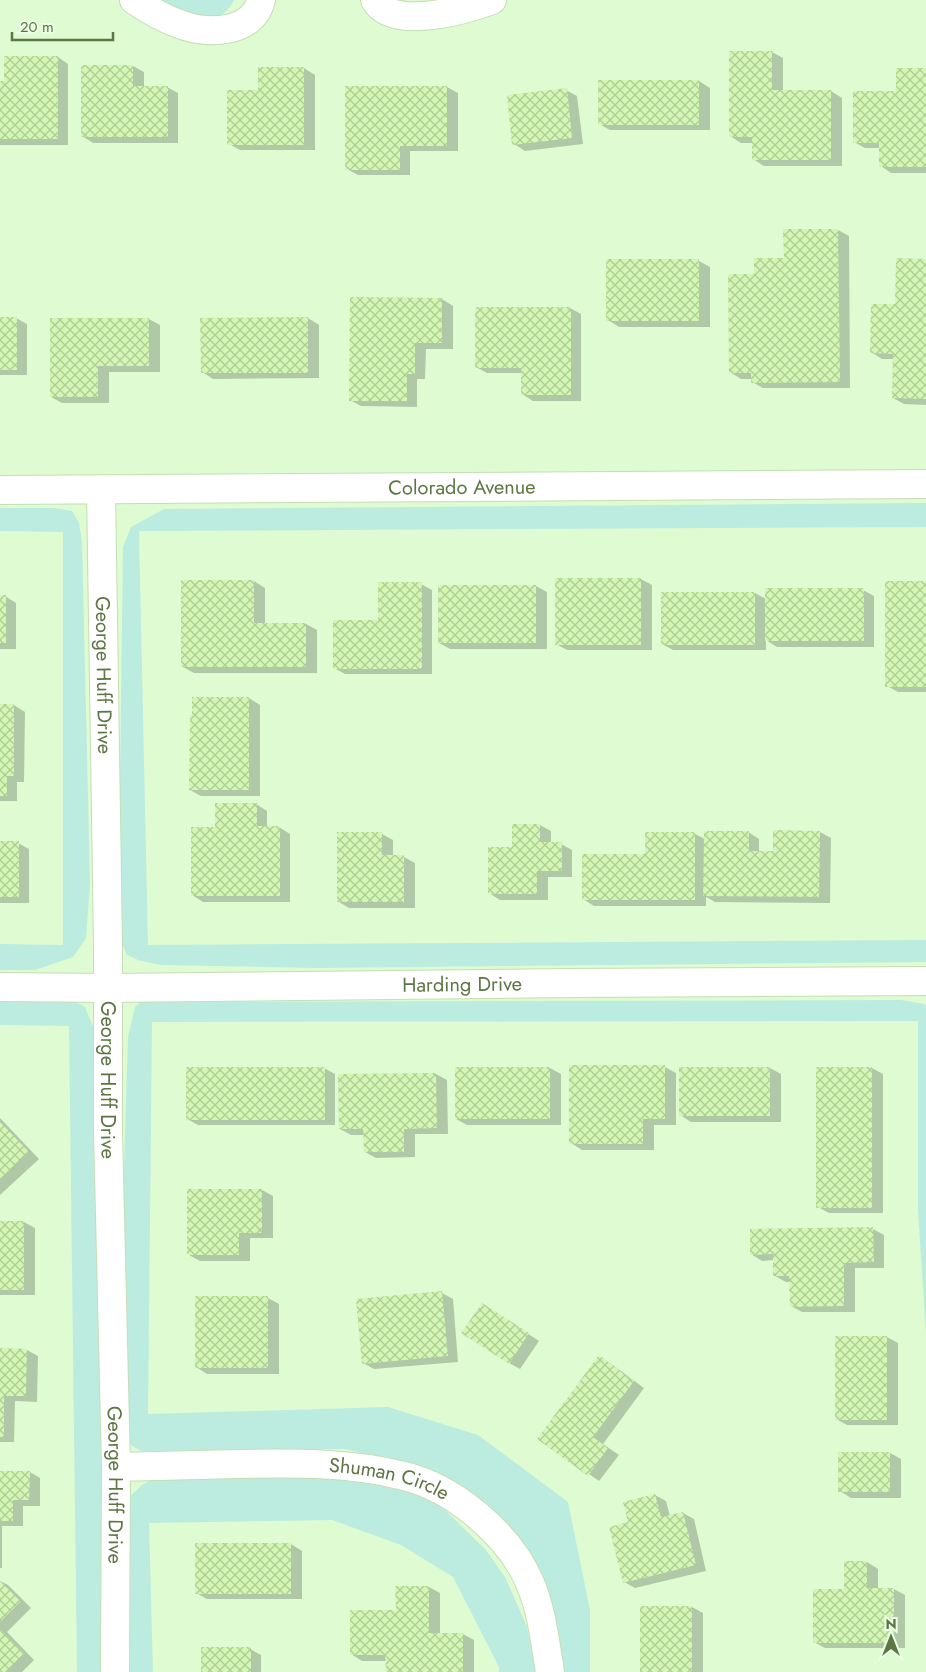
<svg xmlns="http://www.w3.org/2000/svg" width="926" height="1672" font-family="Jost,sans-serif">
<defs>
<pattern id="building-cross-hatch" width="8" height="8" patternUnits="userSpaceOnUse" patternTransform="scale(1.25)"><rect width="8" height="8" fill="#d2f6b3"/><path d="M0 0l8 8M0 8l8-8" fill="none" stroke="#aecc93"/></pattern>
</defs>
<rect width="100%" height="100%" fill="#e6fede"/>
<rect fill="#defbd2" x="0" y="0" width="926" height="1672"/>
<g fill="#bcece0">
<path d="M159 0H234C228 14 210 25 195 19 182 14 170 6 159 0Z"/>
<path d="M926 503V527L139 531 148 945 926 940V962L315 968 160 965 138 960 127 955 118 934 123 547 131 527 164 509Z"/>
<path d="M0 508H54L72 511 79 523 82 542 90 883 86 938 73 957 35 970H0V944L63 945V532L0 531Z"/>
<path d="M49 997 76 1002 85 1007 97 1037 104 1672H77L69 1026 0 1025V998Z"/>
<path d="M143 1000 173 1002 901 1000 924 1004 926 1006V1334L918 1210V1021L152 1022 148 1414 388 1407 478 1435 568 1502 590 1610V1672H556L534 1570 410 1467 346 1449 141 1451 132 1446 122 1431 119 1335 128 1037 135 1007Z"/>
<path d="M314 1471 401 1488 440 1505 486 1550 505 1577 527 1627 536 1672H499V1667L453 1577 401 1545 332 1520 149 1523 153 1672H128V1498L141 1486 157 1476Z"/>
</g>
<g fill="#0003">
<path d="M730 52H772L783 58V91H831L842 98V166H764L753 159V143H741L730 136Z"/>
<path d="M58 57 68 64V145H0V82H5Z"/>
<path d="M133 66 144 72V87H167L178 93V143H93L82 136Z"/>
<path d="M304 68 315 75V150H240L229 144Z"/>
<path d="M926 69V173H891L881 166V148H865L854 142 898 92Z"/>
<path d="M699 81 710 88V130H610L599 124Z"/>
<path d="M447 87 458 93V151H410V175H358L347 169Z"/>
<path d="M566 90 577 96 583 144 525 151 514 144Z"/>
<path d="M785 230H838L849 236 850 388H763L752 382V379H741L730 372 756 275 785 259Z"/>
<path d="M926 260V405L904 404 893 398 894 359H882L871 352 896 306Z"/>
<path d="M699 261 710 267V327H619L608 320Z"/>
<path d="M442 299 453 306V349H426L425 379H417V407L361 406 350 400Z"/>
<path d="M570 308 581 314V401H533L522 394V373H487L476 367Z"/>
<path d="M0 318H16L27 324V375H0Z"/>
<path d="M308 318 319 325V378L213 379 202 372Z"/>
<path d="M149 319 160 325V372H109V403H62L51 397Z"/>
<path d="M641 579 652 585V650H567L556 644Z"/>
<path d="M254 581 265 588V624H306L317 630V673H194L183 667Z"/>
<path d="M926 582V692H898L887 686Z"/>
<path d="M421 584 432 590V674H345L334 668 379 622Z"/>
<path d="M536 586 547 592V649H450L439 643Z"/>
<path d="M863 590 874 596V647H777L766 640V650H673L662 644 755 593 766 599Z"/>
<path d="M0 596H5L16 603V649H0Z"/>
<path d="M193 698H249L260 705V796H201L190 790Z"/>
<path d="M0 705H14L25 712 24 782H17V801H0Z"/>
<path d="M256 804 267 811V827H279L290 834V902H203L192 895 216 828Z"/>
<path d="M513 825H540L551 831V844H561L572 850V877H548V900H500L489 893 513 848Z"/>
<path d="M748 832 759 839V852H774L820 832 831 838 830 903 715 902 706 897V906H594L583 899 646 855V834H695L705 839Z"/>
<path d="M339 834H382L393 840V857H404L415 863V908H349L339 902Z"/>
<path d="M0 843H18L29 849V903H0Z"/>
<path d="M665 1067 676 1073V1125H654V1150H582L571 1143Z"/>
<path d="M324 1068 335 1074V1125H198L187 1119Z"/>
<path d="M550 1068 561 1074V1125H467L456 1119Z"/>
<path d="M770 1068 781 1074V1122H691L680 1115Z"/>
<path d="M872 1068 883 1074V1213H829L818 1207Z"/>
<path d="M436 1074 447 1080 448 1134H415V1157L376 1158 365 1152 364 1135H351L340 1129Z"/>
<path d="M0 1118 39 1159 0 1195Z"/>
<path d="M189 1190H262L273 1196V1238H250V1261H200L189 1255Z"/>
<path d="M0 1222H24L35 1228V1295H0Z"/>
<path d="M873 1229 884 1235V1268H855V1312H802L791 1306V1282H786L775 1276 774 1260 762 1261 751 1254Z"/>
<path d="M442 1293 453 1299 458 1362 374 1369 363 1363Z"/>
<path d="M268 1298 279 1304V1374H207L196 1367Z"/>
<path d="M493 1311 539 1341 520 1369 509 1363Z"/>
<path d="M887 1337 898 1343V1425H847L836 1419Z"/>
<path d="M0 1349 27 1350 38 1356 37 1402 15 1401 14 1442H0Z"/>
<path d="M610 1363 644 1388 603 1444 619 1455 599 1481 539 1439Z"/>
<path d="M840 1453H890L901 1459V1498H851L840 1491Z"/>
<path d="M0 1472H30L40 1478V1506H23V1526H2V1568H0Z"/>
<path d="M655 1495 666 1501 670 1516 683 1513 694 1519 706 1571 635 1588 624 1582 629 1523Z"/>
<path d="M291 1544 302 1551V1599H207L196 1593Z"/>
<path d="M867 1562 878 1569V1589H894L905 1595V1648H825L814 1642 846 1590Z"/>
<path d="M0 1581 8 1585 31 1608 7 1632 34 1660 22 1672H0Z"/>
<path d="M429 1587 440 1593V1634H463L474 1640V1672H387V1661H362L351 1654 397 1612Z"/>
<path d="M692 1607 703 1613V1672H641Z"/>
<path d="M250 1649 261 1655V1672H202Z"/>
</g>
<g fill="url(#building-cross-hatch)">
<path d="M729 51H772V90H831V160H752V137H729Z"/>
<path d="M4 56H58V139H0V81H4Z"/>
<path d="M81 65H133V86H168V137H81Z"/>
<path d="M258 67H304V145H227V90H258Z"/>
<path d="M896 68H926V167H879V143H853V91H896Z"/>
<rect x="598" y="80" width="101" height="45"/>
<path d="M345 86H447V146H400V170H345Z"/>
<path d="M567 88 572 138 512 145 507 95Z"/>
<path d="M783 229H838L840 382 751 383V373H729L728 274H754V258H784Z"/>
<path d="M896 258 926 259V399L892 398 893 354 870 353 871 304H895Z"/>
<rect x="606" y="259" width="93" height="62"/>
<path d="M350 297 442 298V343H415V374H407V401H349Z"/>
<path d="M475 307H571V395H521V368H475Z"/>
<rect x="0" y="317" width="17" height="53"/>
<path d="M308 317V373H201L200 318Z"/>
<path d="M50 318H149V366H98V397H50Z"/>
<rect x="555" y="578" width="86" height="67"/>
<path d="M181 580H254V623H306V667H181Z"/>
<rect x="885" y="581" width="41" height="106"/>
<path d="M378 582H422V669H333V620H378Z"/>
<rect x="438" y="585" width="98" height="58"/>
<rect x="765" y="588" width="99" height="53"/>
<rect x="661" y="592" width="94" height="53"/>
<rect x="0" y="595" width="6" height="48"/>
<path d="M192 697H249V790H189L190 715H192Z"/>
<path d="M0 704H14V776H7V796H0Z"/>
<path d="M215 803H257V826H280V896H191V827H215Z"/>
<path d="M512 824H540V842H562V871H537V894H488V847H512Z"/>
<path d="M773 830 820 831 819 897 703 896 704 831H749V851H773Z"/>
<path d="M337 832H382V855H404V902H337Z"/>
<path d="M645 832H695V900H582V854H645Z"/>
<rect x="0" y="841" width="19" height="56"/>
<path d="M569 1065H665V1119H643V1144H569Z"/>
<rect x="186" y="1067" width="139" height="53"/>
<rect x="455" y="1067" width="95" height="52"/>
<rect x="679" y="1067" width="91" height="49"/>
<rect x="816" y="1067" width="56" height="141"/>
<path d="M436 1073 437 1128 404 1129V1152H364L363 1129H339L338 1074Z"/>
<path d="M0 1122 29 1152 0 1179Z"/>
<path d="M187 1189H262V1233H239V1255H187Z"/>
<rect x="0" y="1221" width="24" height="69"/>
<path d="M873 1227 874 1262 844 1263V1306L790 1307 789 1276H773V1254L750 1255V1229Z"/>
<path d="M442 1291 448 1356 362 1364 356 1299Z"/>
<rect x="195" y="1296" width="73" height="72"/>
<path d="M482 1303 529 1333 509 1364 461 1333Z"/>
<rect x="835" y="1336" width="52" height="84"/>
<path d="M0 1348 27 1349 26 1396H4V1437H0Z"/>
<path d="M599 1355 634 1381 593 1437 608 1448 588 1476 537 1439Z"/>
<rect x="838" y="1452" width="52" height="40"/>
<path d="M0 1471H30L29 1500H13V1521H0Z"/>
<path d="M655 1494 661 1517 683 1512 696 1565 623 1583 609 1527 628 1522 623 1502Z"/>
<rect x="195" y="1543" width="96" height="51"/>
<path d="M844 1561H867V1588H894V1643H813V1589H844Z"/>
<path d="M0 1581 21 1601 0 1622Z"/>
<path d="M395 1586H429V1633H463V1672H386L385 1655H350V1610H396Z"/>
<rect x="640" y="1606" width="52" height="66"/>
<path d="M0 1629 24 1653 5 1672H0Z"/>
<rect x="201" y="1647" width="50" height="25"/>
</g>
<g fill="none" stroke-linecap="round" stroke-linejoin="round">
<g stroke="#c5deb5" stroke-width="30">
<g id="minor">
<path d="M134 0C147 9 167 20 182 25 208 34 253 34 261 0"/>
<path d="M375 0C393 31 465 10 492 0"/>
<path id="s1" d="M101 489 108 946V1131L116 1467 115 1672"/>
<path id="s2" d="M0 490 926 484"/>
<path id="s3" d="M0 987 108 988 569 983 926 981"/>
<path id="s4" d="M116 1467C157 1466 197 1465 238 1464 293 1463 350 1462 404 1476 454 1488 510 1535 530 1583 542 1611 545 1642 550 1672"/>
</g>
</g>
<use href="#minor" stroke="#fff" stroke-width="28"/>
</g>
<g text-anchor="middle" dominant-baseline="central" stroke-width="4" stroke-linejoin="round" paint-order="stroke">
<g font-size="20" fill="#5d7644" stroke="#edffe6">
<text stroke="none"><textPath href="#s2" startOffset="462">Colorado Avenue</textPath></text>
<text stroke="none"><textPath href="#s1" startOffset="186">George Huff Drive</textPath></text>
<text stroke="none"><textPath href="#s3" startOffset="462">Harding Drive</textPath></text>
<text stroke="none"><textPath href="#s1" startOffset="591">George Huff Drive</textPath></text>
<text stroke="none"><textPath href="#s4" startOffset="275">Shuman Circle</textPath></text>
<text stroke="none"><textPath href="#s1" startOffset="996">George Huff Drive</textPath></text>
</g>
</g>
<g transform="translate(891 1637)" stroke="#edffe6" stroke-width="4" paint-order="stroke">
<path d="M0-4L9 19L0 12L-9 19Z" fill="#5d7644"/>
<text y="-8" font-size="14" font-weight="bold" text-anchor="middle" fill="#5d7644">N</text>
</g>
<path d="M12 32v8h101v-8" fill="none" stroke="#5d7644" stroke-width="2.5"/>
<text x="20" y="32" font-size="15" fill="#5d7644" stroke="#edffe6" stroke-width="4" paint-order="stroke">20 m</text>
</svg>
